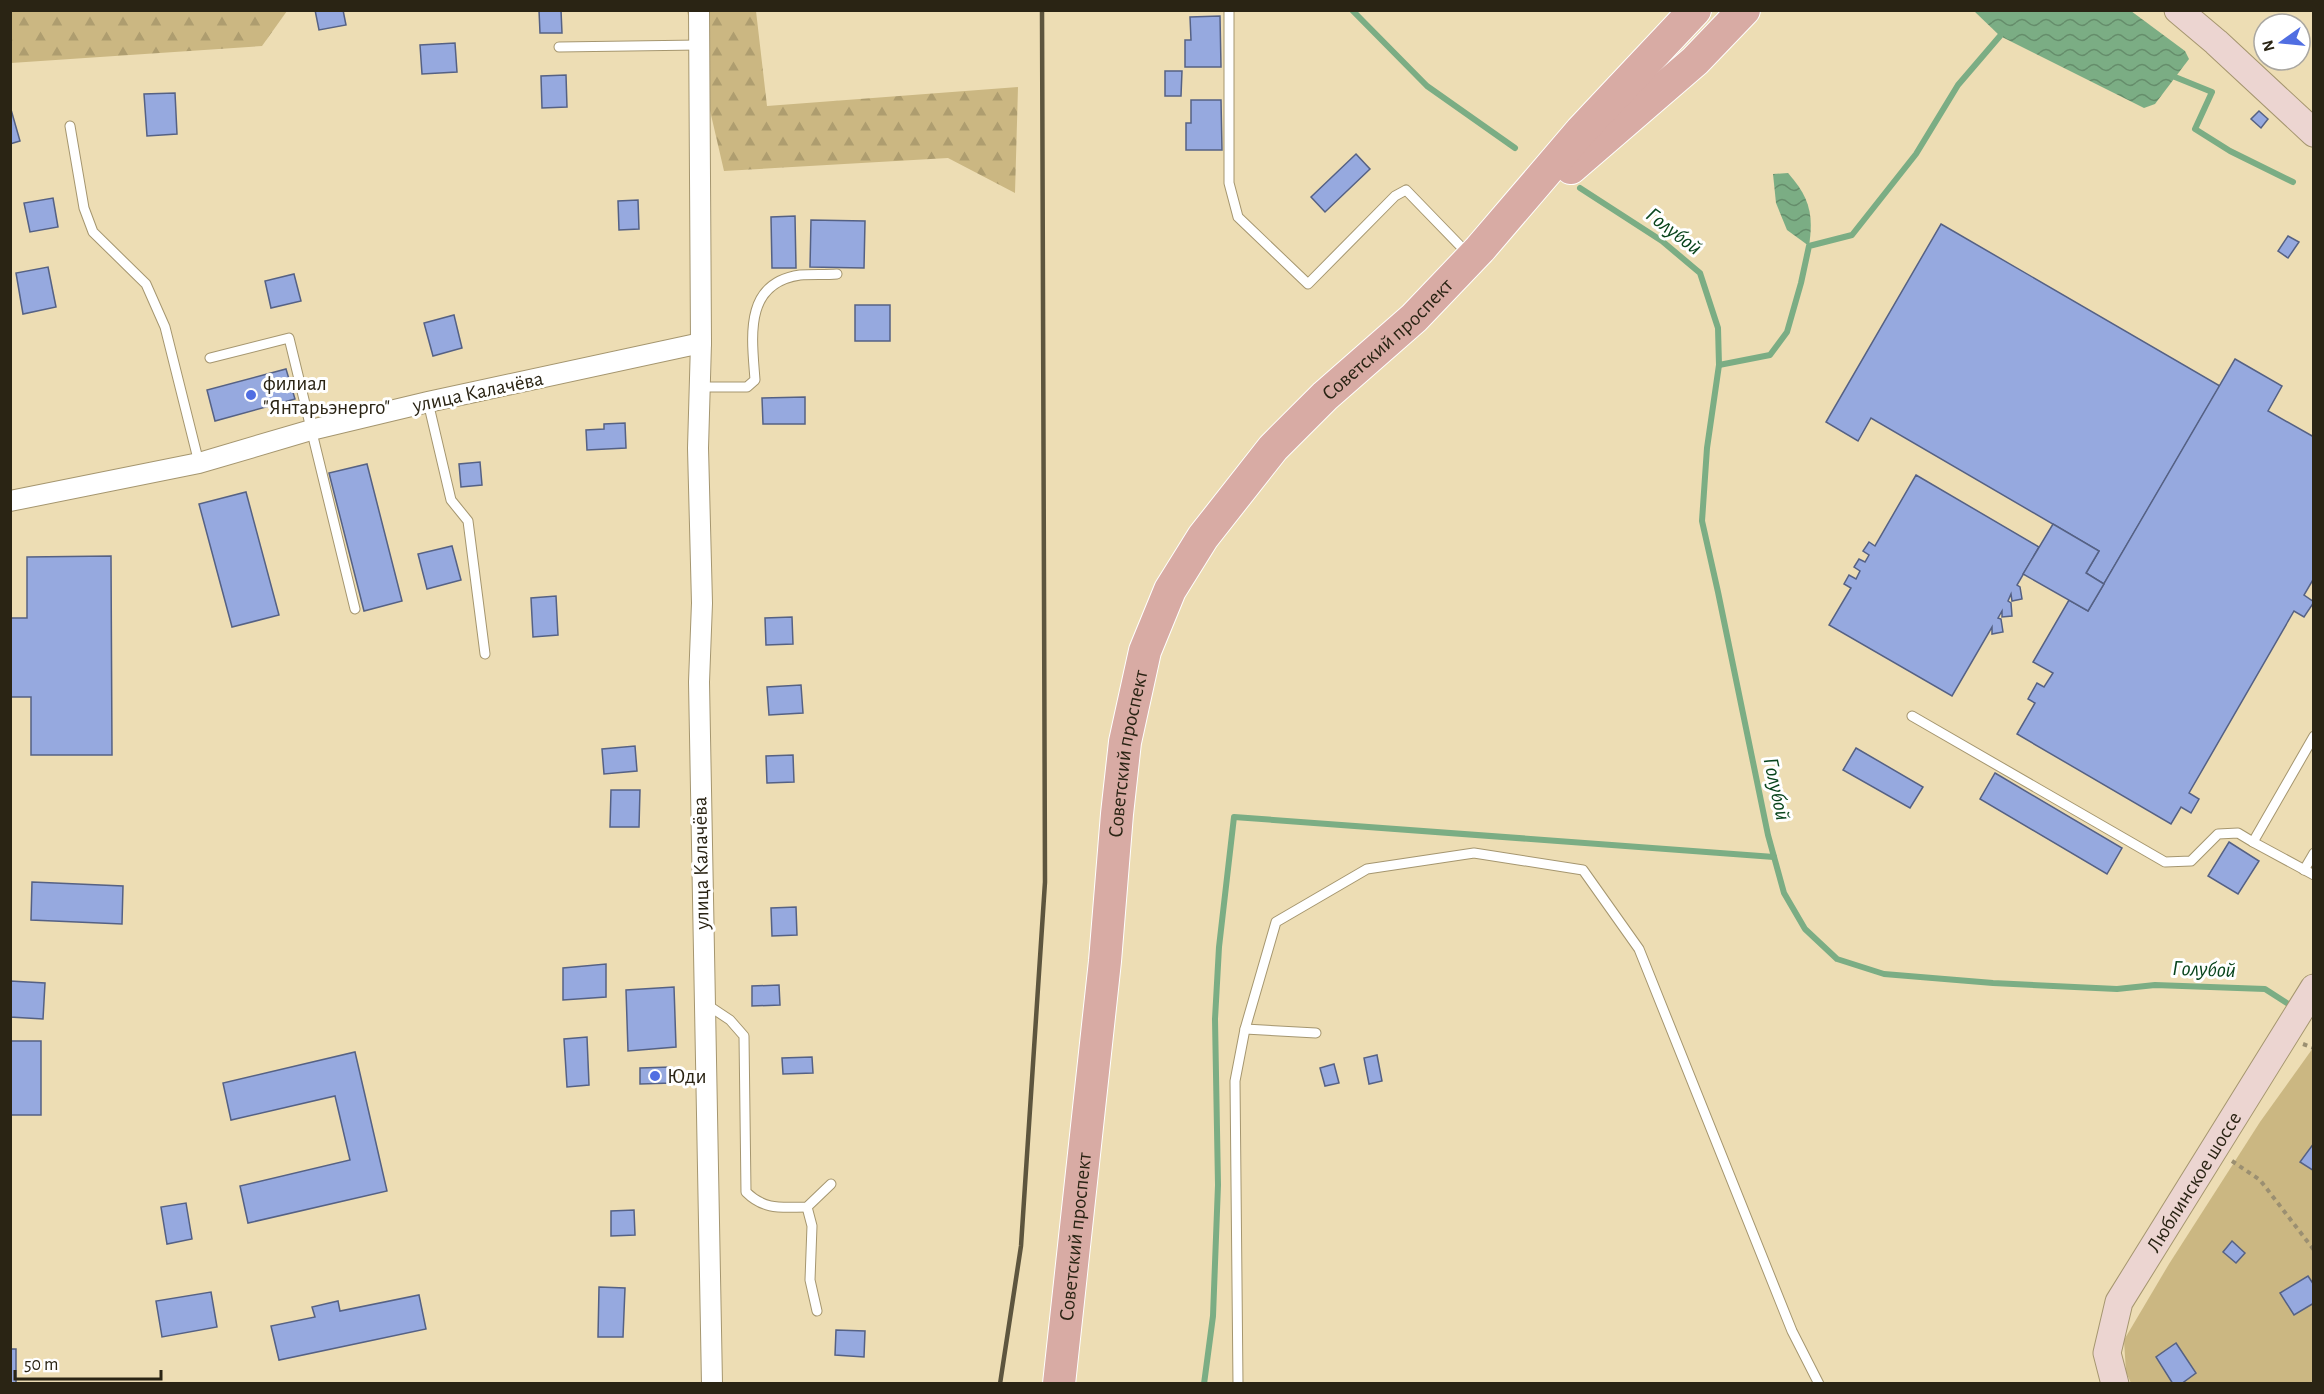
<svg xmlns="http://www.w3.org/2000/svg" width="2324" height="1394" font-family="'Alegreya Sans',sans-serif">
<defs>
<pattern id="forest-firs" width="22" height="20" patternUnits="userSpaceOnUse" patternTransform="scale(1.5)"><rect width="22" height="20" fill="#cbb782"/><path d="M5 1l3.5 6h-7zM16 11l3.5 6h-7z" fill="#ae9d6f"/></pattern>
<pattern id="water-waves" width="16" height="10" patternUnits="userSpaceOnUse" patternTransform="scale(1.5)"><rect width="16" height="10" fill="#7bad84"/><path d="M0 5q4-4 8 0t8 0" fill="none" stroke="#658d6b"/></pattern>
</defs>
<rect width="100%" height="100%" fill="#edddb4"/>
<path fill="#cbb782" d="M2313 1048V1383H2131L2126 1372 2124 1340 2169 1264 2260 1122Z"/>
<g fill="url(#forest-firs)">
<path d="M11 10H287V11L262 46 11 63Z"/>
<path d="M687 11H756L767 106 1018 87 1015 193 948 158 724 171Z"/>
</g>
<g fill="url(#water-waves)">
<path d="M1974 11H2131L2185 51 2189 59 2155 104 2144 108 2000 36Z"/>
<path d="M1788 173C1809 197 1814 213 1809 246L1787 230 1776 203 1773 174Z"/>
</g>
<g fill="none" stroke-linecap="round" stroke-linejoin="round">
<g stroke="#7bad84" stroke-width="6">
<path d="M1352 10 1427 86 1515 148"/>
<path d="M2175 77 2212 92 2195 129 2230 151 2293 182"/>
<path d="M1580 188 1662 241 1700 273 1718 328 1719 365 1707 448 1702 521 1718 592 1768 835 1784 893 1805 929 1837 959 1884 974 1993 983 2117 989 2155 985 2265 989 2293 1007"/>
<path d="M1719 365 1770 355 1787 332 1801 283 1809 246 1852 235 1916 154 1958 85 2000 36"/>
<path d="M1204 1384 1213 1316 1218 1185 1215 1019 1219 947 1234 817 1774 857"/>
</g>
</g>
<g fill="#96a9df" stroke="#556184" stroke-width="1.5">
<path d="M315 10H343L346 25 319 30Z"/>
<path d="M539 10H561L562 33H540Z"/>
<path d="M1220 16 1221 67H1185V40H1191L1190 17Z"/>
<path d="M455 43 457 72 422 74 420 45Z"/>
<path d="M1165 71H1182L1181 96H1165Z"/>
<path d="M566 75 567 107 542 108 541 76Z"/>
<path d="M175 93 177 134 147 136 144 94Z"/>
<path d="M1191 100H1221L1222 150H1186V123H1191Z"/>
<path d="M10 106 20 141 10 144Z"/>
<path d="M2259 111 2268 119 2261 128 2251 119Z"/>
<path d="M1356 154 1370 169 1325 212 1311 197Z"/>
<path d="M53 198 58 227 30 232 24 203Z"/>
<path d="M638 200 639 229 619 230 618 201Z"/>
<path d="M795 216 796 268H772L771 217Z"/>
<path d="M811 220 865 221 864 268 810 267Z"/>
<path d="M1941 224 2220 386 2104 584 2086 573 2099 551 1871 418 1858 441 1826 422Z"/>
<path d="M2288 236 2299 242 2288 258 2278 251Z"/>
<path d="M48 267 56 307 23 314 16 273Z"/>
<path d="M294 274 301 301 271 308 265 281Z"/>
<rect x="855" y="305" width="35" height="36"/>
<path d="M454 315 462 348 433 356 424 323Z"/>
<path d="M2235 359 2282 386 2268 411 2314 437V578L2304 595 2314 602 2304 617 2294 611 2189 793 2199 799 2191 813 2181 807 2171 824 2017 734 2035 703 2028 699 2037 683 2044 687 2053 673 2033 662 2069 600 2088 611Z"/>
<path d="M286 369 295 399 215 421 207 390Z"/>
<path d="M805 397V424H763L762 398Z"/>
<path d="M625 423 626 448 587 450 586 430 604 429V424Z"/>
<path d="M480 462 482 485 461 487 459 464Z"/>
<path d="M367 464 402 601 364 611 329 473Z"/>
<path d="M1916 475 2039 547 2017 585 2020 587 2022 599 2012 601 2011 594 2008 601 2011 603 2012 616 2002 617V611L1998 618 2001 619 2003 632 1992 634V627L1952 696 1829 625 1851 588 1844 584 1849 575 1856 579 1860 571 1854 567 1859 559 1865 562 1869 555 1863 551 1869 542 1875 546Z"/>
<path d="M246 492 279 615 232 627 199 504Z"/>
<path d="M2053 524 2099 551 2086 573 2104 584 2088 611 2023 574Z"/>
<path d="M452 546 461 580 427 589 418 554Z"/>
<path d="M111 556 112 755H31V697H10V618H27V557Z"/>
<path d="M556 596 558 635 533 637 531 598Z"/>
<path d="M792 617 793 644 766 645 765 618Z"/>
<path d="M801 685 803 713 769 715 767 687Z"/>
<path d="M635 746 637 771 604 774 602 749Z"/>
<path d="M1856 748 1923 787 1910 808 1843 770Z"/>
<path d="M793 755 794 782 767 783 766 756Z"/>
<path d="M1995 773 2122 848 2107 874 1980 799Z"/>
<path d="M611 790H640L639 827H610Z"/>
<path d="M2229 842 2259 861 2238 894 2208 876Z"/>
<path d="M32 882 123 886 122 924 31 920Z"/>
<path d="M796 907 797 935 772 936 771 908Z"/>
<path d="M606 964V997L563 1000V968Z"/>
<path d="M10 981 45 983 43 1019 10 1017Z"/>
<path d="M779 985 780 1005 752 1006V986Z"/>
<path d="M674 987 676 1047 628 1051 626 990Z"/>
<path d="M587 1037 589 1085 567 1087 564 1039Z"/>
<rect x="10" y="1041" width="31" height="74"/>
<path d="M355 1052 387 1191 248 1223 240 1186 350 1160 335 1096 231 1120 223 1083Z"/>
<path d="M1377 1055 1382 1081 1369 1084 1364 1058Z"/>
<path d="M812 1057 813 1073 783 1074 782 1058Z"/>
<path d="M1334 1064 1339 1083 1325 1086 1320 1068Z"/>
<path d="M671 1067 672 1083 640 1084V1068Z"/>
<path d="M2314 1143V1171L2300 1162Z"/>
<path d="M186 1203 192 1239 167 1244 161 1207Z"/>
<path d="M634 1210 635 1235 611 1236V1211Z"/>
<path d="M2232 1241 2245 1253 2236 1263 2223 1252Z"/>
<path d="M2308 1276 2314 1285V1303L2294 1315 2280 1293Z"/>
<path d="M599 1287 625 1288 623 1337H598Z"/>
<path d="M211 1292 217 1327 162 1337 156 1301Z"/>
<path d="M419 1295 426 1329 279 1360 271 1326 315 1317 312 1307 338 1301 340 1311Z"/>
<path d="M836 1330 865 1331 864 1357 835 1355Z"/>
<path d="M2176 1343 2196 1373 2181 1384H2173L2156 1357Z"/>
<rect x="10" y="1349" width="6" height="35"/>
</g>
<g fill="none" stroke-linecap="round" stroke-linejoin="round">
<g stroke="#a5966f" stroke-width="11">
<g id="lane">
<path d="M1229 10V183L1238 217 1308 284 1395 196 1406 190 1468 254"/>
<path d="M559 47 699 45"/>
<path d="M70 126 84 208 93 232 146 284 165 327 199 463"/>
<path d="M210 358 289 338 355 609"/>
<path d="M700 387H747L755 380C752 338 743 283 800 275 812 274 825 275 837 274"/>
<path d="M428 402 451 500 468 521 485 654"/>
<path d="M1912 716 2165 862 2191 861 2218 834 2238 833 2253 842"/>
<path d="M2314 736 2253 842 2314 875"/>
<path d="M2304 870 2314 853"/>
<path d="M706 1004 730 1020 744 1036 746 1192C765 1211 783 1207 807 1207L831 1184"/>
<path d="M1245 1029 1316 1033"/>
<path d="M807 1207 812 1226 810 1280 817 1311"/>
<path d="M1238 1384 1235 1081 1245 1029 1276 922 1367 869 1474 853 1583 870 1639 949 1792 1331 1819 1384"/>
</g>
</g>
<g stroke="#a5966f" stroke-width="22">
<g id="street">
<path d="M699 10 701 343 698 448 702 603 699 682 712 1384"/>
<path d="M10 501 199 463 311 430 428 402 701 343"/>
</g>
</g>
<g stroke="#a5966f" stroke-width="29">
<g id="secondary">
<path d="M2178 10 2216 42 2314 133"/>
<path id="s1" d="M2115 1384 2107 1353 2119 1302 2314 988"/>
</g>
</g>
<g stroke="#fff" stroke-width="34">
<g id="primary">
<path d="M1571 168 1695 61 1744 10"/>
<path id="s2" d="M1059 1384 1105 961 1117 814 1125 742 1145 651 1170 590 1203 537 1273 448 1325 396 1414 318 1480 249 1581 131 1695 10"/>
</g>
</g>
<g stroke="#9b8f71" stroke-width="4" stroke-dasharray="4.5 4.5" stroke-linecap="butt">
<path d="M2303 1044 2314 1048"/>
<path d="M2232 1161 2260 1180 2314 1250"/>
</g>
<use href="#lane" stroke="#fff" stroke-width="9"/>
<use href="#street" stroke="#fff" stroke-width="20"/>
<use href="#secondary" stroke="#ecd5d1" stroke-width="27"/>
<use href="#primary" stroke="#d8aba4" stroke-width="32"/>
<path stroke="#5d553e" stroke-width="4.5" d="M1000 1384 1021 1246 1045 882 1042 10"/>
</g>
<g fill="#506ee2" stroke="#fff" stroke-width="2">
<circle cx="251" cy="395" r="6"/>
<circle cx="655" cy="1076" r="6"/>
</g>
<g text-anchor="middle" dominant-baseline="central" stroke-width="6" stroke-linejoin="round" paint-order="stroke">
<g font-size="21" fill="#2a2414" stroke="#fff">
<text stroke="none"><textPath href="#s2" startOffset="1138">Советский проспект</textPath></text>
<text transform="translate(478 392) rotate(-12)">улица Калачёва</text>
<text stroke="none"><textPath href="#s2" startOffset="634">Советский проспект</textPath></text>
<text transform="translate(701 863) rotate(-91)">улица Калачёва</text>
<text stroke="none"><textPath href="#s1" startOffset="226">Люблинское шоссе</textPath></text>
<text stroke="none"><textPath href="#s2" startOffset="148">Советский проспект</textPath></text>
</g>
<g font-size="21" fill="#2a2414" stroke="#fff" text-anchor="start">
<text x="263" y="383">филиал<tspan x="263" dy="24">"Янтарьэнерго"</tspan></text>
<text x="667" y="1076">Юди</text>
</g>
<g font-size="22" font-style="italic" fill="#08441c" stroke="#fff">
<text transform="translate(1674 231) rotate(37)">Голубой</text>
<text transform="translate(1777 789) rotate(78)">Голубой</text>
<text transform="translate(2204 969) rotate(2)">Голубой</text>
</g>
</g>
<rect width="2324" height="1394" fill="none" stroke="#2a2414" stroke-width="24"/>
<g transform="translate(2282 42) rotate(255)"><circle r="28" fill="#ffffff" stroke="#aaa7a1" stroke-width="1.5"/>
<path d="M0-4.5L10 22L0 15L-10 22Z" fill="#506ee2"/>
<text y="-9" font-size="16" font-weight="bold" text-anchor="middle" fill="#2a2414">N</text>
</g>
<path d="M15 1370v9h146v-9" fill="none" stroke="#2a2414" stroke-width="3"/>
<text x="24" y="1370" font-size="18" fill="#2a2414" stroke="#ffffff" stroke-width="4.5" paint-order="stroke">50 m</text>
</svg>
